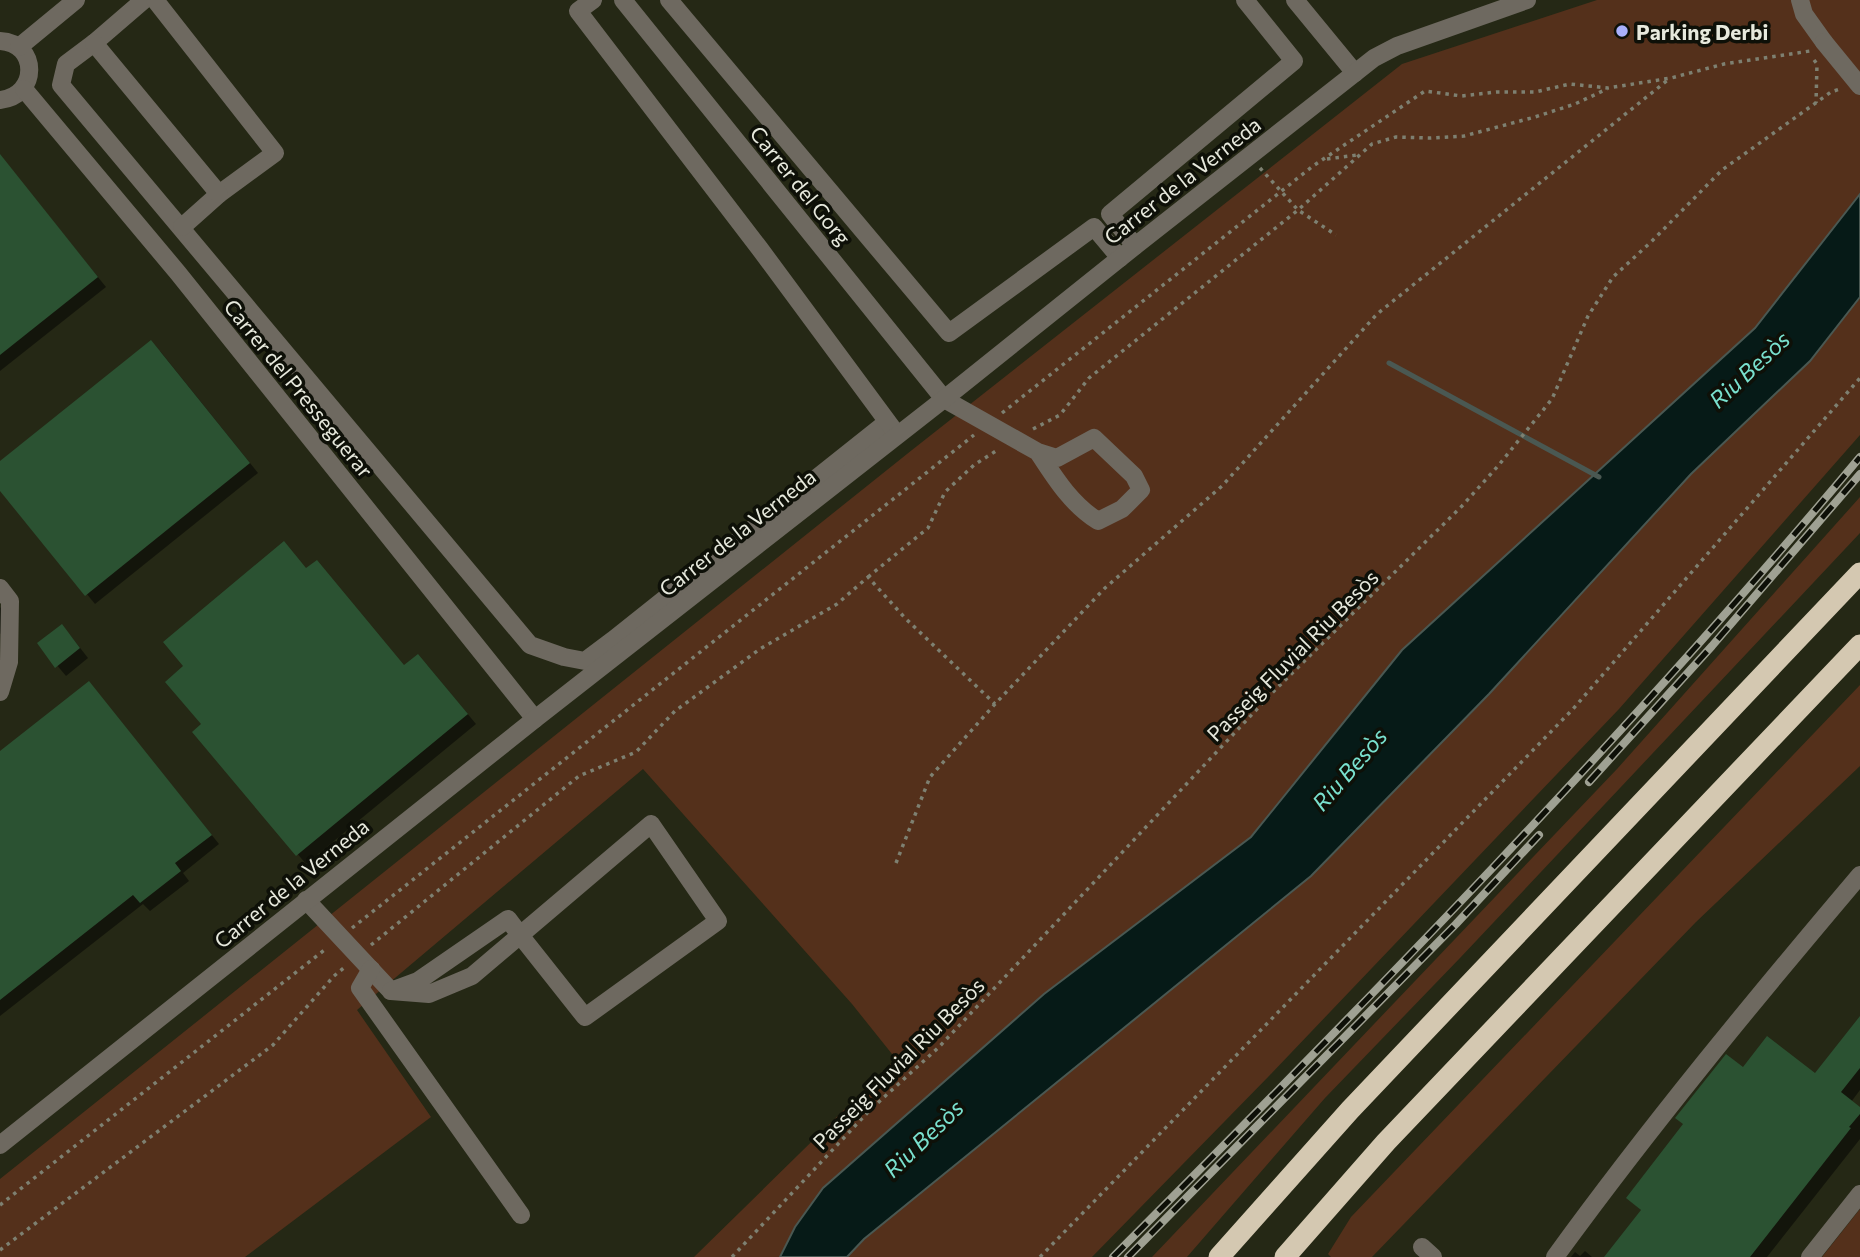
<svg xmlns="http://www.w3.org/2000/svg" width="1860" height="1257" font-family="Commissioner,sans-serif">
<rect width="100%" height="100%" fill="#252815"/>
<g fill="#54301b">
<path d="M1597 0H1860V194L1755 328 1402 650 1251 837 1044 994 823 1188 795 1227 780 1257H694L896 1059 852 1004 643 769 357 1010 431 1117 245 1257H0V1179L912 450 1402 64Z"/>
<path d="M1860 297V435L1619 709 1269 1076 1092 1257H847L864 1239 1311 876 1489 694 1691 474 1810 361Z"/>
<path d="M1860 497V533L1460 958 1325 1098 1187 1257H1152L1617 769Z"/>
<path d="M1860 685V766L1696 922 1372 1257H1331L1328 1254 1351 1217Z"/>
<path d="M1860 1209V1257H1822Z"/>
</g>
<path fill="#061a17" stroke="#4a5852" stroke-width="2" d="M1860 194V297L1810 361 1691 474 1489 694 1311 876 864 1239 847 1257H780L795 1227 823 1188 1044 994 1251 837 1402 650 1755 328Z"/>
<g fill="#0007">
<path d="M0 156 106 287 0 371Z"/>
<path d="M160 351 258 473 95 604 0 488V463Z"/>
<path d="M307 570 405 667 427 665 476 724 306 864 195 732 203 725Z"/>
<path d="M0 607 7 616V629L0 634Z"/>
<path d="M70 635 88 658 66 676 39 644Z"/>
<path d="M89 683 219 844 183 873 189 881 150 911 143 904 0 1016V754Z"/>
<path d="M1860 1019V1090L1851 1102 1860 1109V1139L1767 1257H1606L1642 1211 1628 1198 1743 1070 1816 1076Z"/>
<path d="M1585 1251 1592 1257H1571L1575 1252 1580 1256Z"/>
</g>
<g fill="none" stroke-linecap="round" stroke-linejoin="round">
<path stroke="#4a5852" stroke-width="5" d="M1389 363 1599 477"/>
</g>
<g fill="#2b5232">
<path d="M0 154 98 277 0 355Z"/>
<path d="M151 340 250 463 85 596 0 491V461Z"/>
<path d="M284 541 306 568 317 560 404 665 418 654 468 714 296 856 192 732 201 724 165 682 183 666 163 642Z"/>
<path d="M62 624 80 648 55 668 37 643Z"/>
<path d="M89 681 212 835 175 863 181 871 140 903 133 895 0 1000V751Z"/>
<path d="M1860 1016V1068L1841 1092 1860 1107V1114L1849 1127 1851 1128 1750 1257H1604L1641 1210 1626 1198 1683 1124 1675 1118 1726 1054 1743 1067 1767 1036 1815 1073Z"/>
</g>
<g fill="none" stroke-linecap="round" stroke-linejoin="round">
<g stroke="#7e8071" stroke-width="3.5" stroke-dasharray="3.5 5" stroke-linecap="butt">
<path d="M1814 60 1817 64 1816 103"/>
<path d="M1327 159 1357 155"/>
<path d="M1260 168 1298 210 1336 235"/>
<path d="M1002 413 1313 166 1425 91 1462 96 1496 92H1535L1570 84 1608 88 1671 78 1724 64 1810 51"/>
<path d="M1033 429 1060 415 1089 378 1298 210 1372 144 1396 137 1430 138 1464 136 1535 117 1575 104 1607 89"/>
<path d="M868 577 928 528 945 492 974 465 999 449"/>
<path d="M896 863 930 777 995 704 1105 588 1222 486 1377 314 1669 79"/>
<path d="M352 928 974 435"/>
<path d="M371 945 579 776 636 752 675 711 760 649 837 604 868 577 905 618 995 704"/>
<path d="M0 1205 327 948"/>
<path d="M0 1250 273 1045 334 976 346 966"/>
<path d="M732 1257 870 1110 939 1047 1274 691 1462 506 1498 466 1552 399 1588 316 1613 277 1651 242 1722 170 1831 92 1840 89"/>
<path d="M1040 1257 1573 709 1860 378"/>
</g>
<g stroke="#6e6960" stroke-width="18">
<path d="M144 0 94 43 66 64 61 85 530 645 564 657 585 661 613 640 887 422"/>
<path d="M155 0 275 153 219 194 182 227"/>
<path d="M593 0 578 11 760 249 893 429"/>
<path d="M623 0 944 399 1038 452 1057 458 1094 438 1134 476 1141 490 1122 509 1098 521C1071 504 1055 478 1038 452"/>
<path d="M669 0 949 333 1094 227 1120 258"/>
<path d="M1295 0 1355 73"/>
<path d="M1800 0 1804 14 1824 42"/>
<path d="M0 41C39 43 39 96 0 100"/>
<path d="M94 43 219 194"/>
<path d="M19 47 76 0"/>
<path d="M24 89 178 273 535 719"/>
<path d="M1135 246 1110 214 1294 61 1245 0"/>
<path d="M0 588 10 601 9 662 0 692"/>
<path d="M306 900 391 991"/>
<path d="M520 935 508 919 418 981 391 991 429 994 472 976 651 824 718 921 585 1017 520 935"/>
<path d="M371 969 360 988 521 1215"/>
<path d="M0 1145 535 719 944 399 1135 246 1374 58 1397 46 1527 0"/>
<path d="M1422 1247 1433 1257"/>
<path d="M1555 1257C1651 1125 1755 999 1860 875"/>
<path d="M1810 1257 1860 1194"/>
</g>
<g stroke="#d4c8b1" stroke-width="21">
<path d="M1219 1257 1350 1110 1860 573"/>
<path d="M1285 1257 1386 1142 1860 645"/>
</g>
<g stroke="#9fa193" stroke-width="8">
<g id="rail">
<path d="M1589 782 1712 646 1860 474"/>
<path d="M1113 1257C1371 998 1626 737 1860 457"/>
<path d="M1128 1257 1456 924 1539 835"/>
</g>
</g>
<use href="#rail" stroke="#0e1008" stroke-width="5" stroke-dasharray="16" stroke-linecap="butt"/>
<path stroke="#6e6960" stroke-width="18" d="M1824 42 1860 86"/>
</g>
<circle fill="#a9b0fc" stroke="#0e1008" stroke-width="2.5" cx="1622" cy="31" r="7"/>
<g text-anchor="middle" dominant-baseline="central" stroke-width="7" stroke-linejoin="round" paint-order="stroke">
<g font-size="21" font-weight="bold" fill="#e7e9dd" stroke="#0e1008" text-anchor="start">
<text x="1636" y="31">Parking Derbi</text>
</g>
<g font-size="21" fill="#e7e9dd" stroke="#0e1008">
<text transform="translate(1182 180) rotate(-38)">Carrer de la Verneda</text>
<text transform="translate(801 185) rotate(51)">Carrer del Gorg</text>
<text transform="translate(299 388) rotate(51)">Carrer del Presseguerar</text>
<text transform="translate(737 532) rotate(-38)">Carrer de la Verneda</text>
<text transform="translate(1292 655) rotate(-45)">Passeig Fluvial Riu Besòs</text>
<text transform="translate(291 883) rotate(-39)">Carrer de la Verneda</text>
<text transform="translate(898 1063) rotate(-45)">Passeig Fluvial Riu Besòs</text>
</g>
<g font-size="23" font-style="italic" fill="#79e0ce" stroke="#0e1008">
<text transform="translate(1749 369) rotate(-43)">Riu Besòs</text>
<text transform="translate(1349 769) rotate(-49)">Riu Besòs</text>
<text transform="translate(923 1138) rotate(-44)">Riu Besòs</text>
</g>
</g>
</svg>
